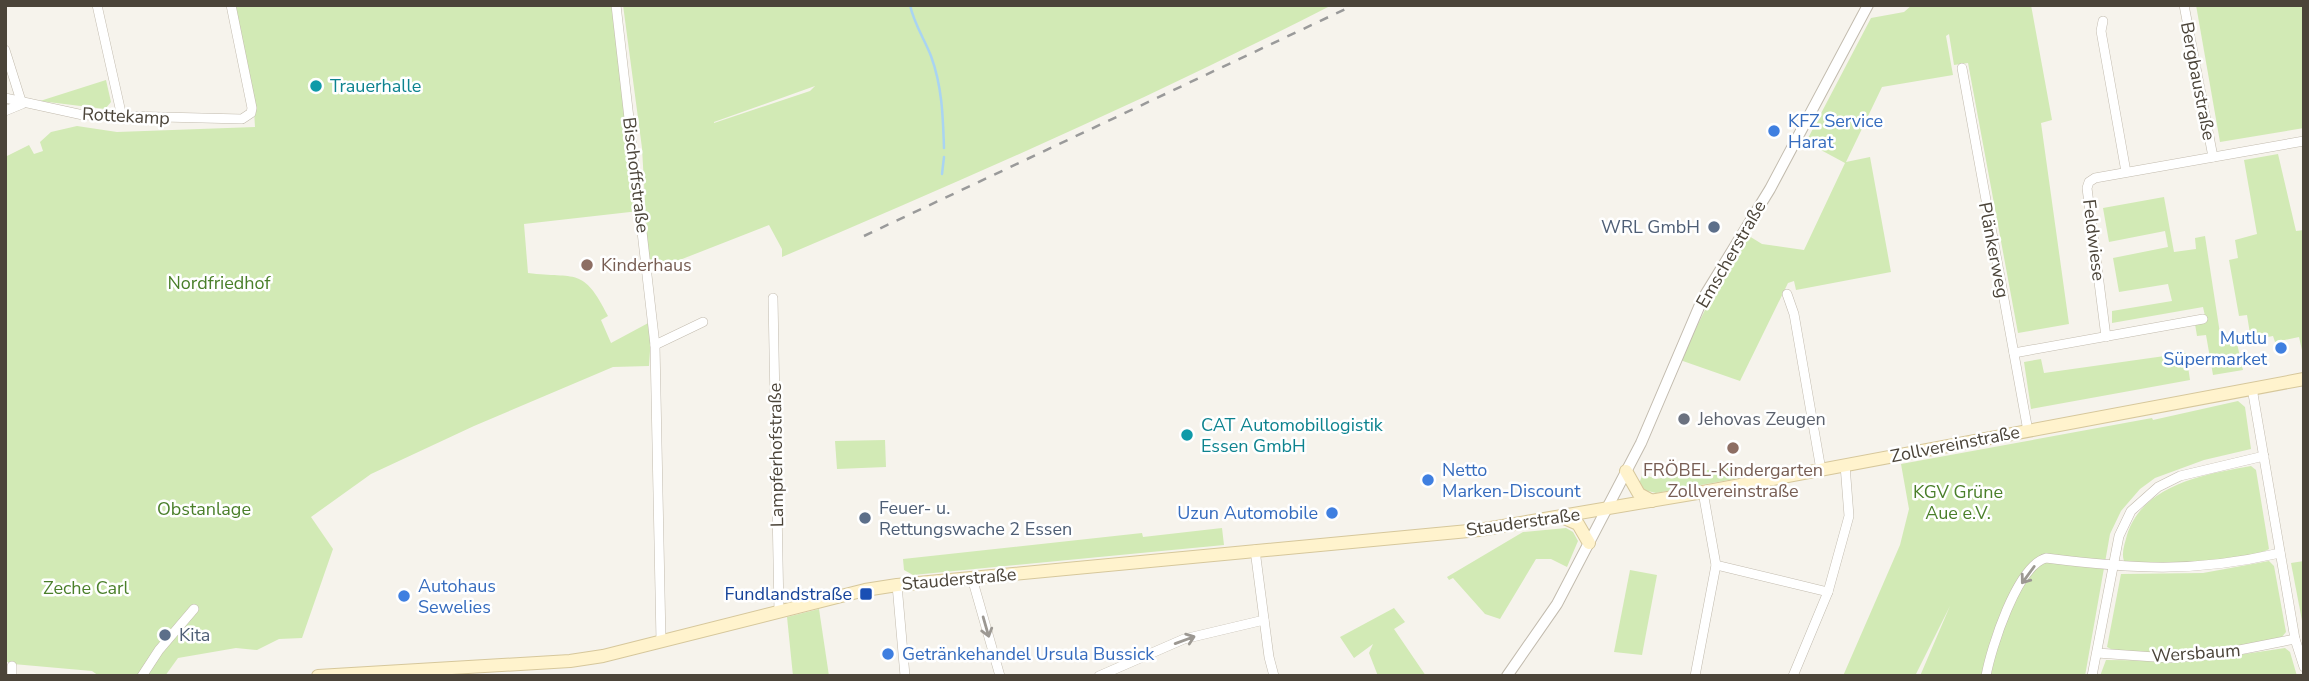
<svg xmlns="http://www.w3.org/2000/svg" width="2309" height="681" font-family="'Nunito Sans',sans-serif">
<rect width="100%" height="100%" fill="#f6f3ec"/>
<g fill="#d2eab5" fill-rule="evenodd">
<path d="M234 5H615L639 211 524 224 528 273C576 279 583 266 608 316L601 320 611 343 652 321 649 366 613 367 474 426 371 474 311 517 333 549 302 638 279 639 257 650 236 648 178 658 165 676H99L92 671 13 664 5 661V157L29 145 34 154 43 151 40 142 51 132 77 126 117 132 255 127 253 95Z"/>
<path d="M623 5H1332C1153 97 968 178 782 257V249L769 225 649 272 642 148ZM815 86 810 91 714 123V122Z"/>
<path d="M1912 5H2031L2052 120 2041 123 2069 324 2018 333 1968 63 1954 65 1949 34 1946 36 1953 75 1882 87 1846 162 1870 157 1891 272 1796 290 1794 281 1788 283 1740 381 1680 360 1712 296 1749 236 1762 244 1804 250 1845 163 1806 142 1871 18 1904 12Z"/>
<path d="M2196 5H2304V128L2220 142Z"/>
<path d="M106 80 111 102 105 109 40 101Z"/>
<path d="M2278 154 2296 231 2304 230V359L2299 337 2275 342 2273 336 2251 340 2247 315 2239 316 2229 260 2238 258 2235 240 2257 234 2244 160Z"/>
<path d="M2164 197 2174 252 2196 249 2195 238 2205 236 2221 340 2236 339 2243 370 2213 375 2206 335 2197 336 2195 324 2205 316 2203 307 2112 323V311L2172 301 2168 284 2119 292 2113 258 2168 247 2165 231 2109 242 2103 208Z"/>
<path d="M2186 353 2190 380 2031 409 2024 362 2041 359 2044 373Z"/>
<path d="M2238 401 2245 407 2251 449 2204 460 2155 478 2140 489 2121 511 2110 534 2085 676H1920L1950 606 1915 676H1843L1900 545 1909 509 1901 464 2152 418 2153 420Z"/>
<path d="M885 440 886 467 837 469 835 441Z"/>
<path d="M2251 466 2256 470 2269 549C2247 562 2148 569 2124 561 2121 553 2125 543 2127 535 2143 484 2206 474 2251 466Z"/>
<path d="M1645 467 1648 476 1656 479 1719 468 1751 467 1752 472 1740 478 1656 493 1644 490 1639 484Z"/>
<path d="M1222 528 1224 545 913 575 904 570 903 559 1142 533 1143 537Z"/>
<path d="M1566 528 1573 532 1578 541 1567 567 1551 559H1536L1500 619 1485 614 1453 578 1449 580 1447 577 1523 532Z"/>
<path d="M2269 561 2274 566 2286 632 2281 638C2247 645 2135 664 2107 647L2121 574 2203 573Z"/>
<path d="M2304 561V631L2291 563Z"/>
<path d="M1630 570 1657 575 1642 655 1614 652Z"/>
<path d="M1394 608 1405 622 1394 629 1426 676H1378L1369 653 1373 644 1354 658 1340 637Z"/>
<path d="M819 609 829 676H793L787 617Z"/>
<path d="M2285 648 2290 652 2297 676H2100L2106 660 2198 661Z"/>
</g>
<g fill="none" stroke-linecap="round" stroke-linejoin="round">
<g stroke="#a9d4f2" stroke-width="2.5">
<path d="M910 5C914 24 924 38 931 56 942 86 943 116 944 148"/>
<path d="M942 174 944 157"/>
</g>
<g stroke="#c2bbae" stroke-width="10">
<g id="minor">
<path d="M97 5 122 117"/>
<path d="M616 5 655 345 661 641"/>
<path d="M2184 5 2213 157"/>
<path d="M2103 21 2101 31 2126 172"/>
<path d="M5 50 22 104 5 111"/>
<path d="M1962 68 2028 431"/>
<path d="M5 98 83 115 242 119 251 113 252 108 231 5"/>
<path d="M1787 294 1794 314 1821 470"/>
<path d="M773 298 779 612"/>
<path d="M2106 337 2087 188 2089 182 2095 178 2304 141"/>
<path d="M655 345 703 322"/>
<path d="M2014 353 2203 319"/>
<path d="M2252 388 2295 639 2304 667"/>
<path d="M1255 550 1269 657 1274 676"/>
<path d="M1716 565 1828 592"/>
<path d="M972 578 1000 676"/>
<path d="M897 585 905 676"/>
<path d="M2097 653 2169 658 2219 654 2295 639"/>
<path d="M12 676V666"/>
<path d="M142 676 159 650 194 609"/>
<path d="M1099 676 1184 639 1264 620"/>
<path d="M1695 676 1716 565 1703 492"/>
<path d="M1793 676 1828 592 1849 516 1845 465"/>
<path d="M1986 676C1991 648 2017 566 2046 558 2133 569 2194 573 2280 553"/>
<path d="M2092 676 2119 536 2131 511 2158 487 2180 476 2264 456"/>
</g>
</g>
<g stroke="#c2bbae" stroke-width="12">
<path id="tertiary" d="M1507 676 1557 604 1641 443 1702 300 1770 189 1868 5"/>
</g>
<g stroke="#d6c79b" stroke-width="14">
<g id="secondary">
<path d="M1626 471 1639 494 1652 501"/>
<path d="M1562 517 1578 524 1589 543"/>
<path d="M318 676 570 661 603 656 865 590 897 585 1479 530 1703 492 2304 379"/>
</g>
</g>
<use href="#minor" stroke="#fff" stroke-width="9"/>
<use href="#tertiary" stroke="#fff" stroke-width="10"/>
<use href="#secondary" stroke="#fff3cd" stroke-width="12"/>
<path stroke="#9a9a9a" stroke-width="2.5" stroke-dasharray="9 9" stroke-linecap="butt" d="M864 236 1354 5"/>
</g>
<defs><path id="oneway-shaft" d="M-6 0H5M1.5-3L5.5 0L1.5 3" fill="none" stroke-width="1.6" stroke-linecap="round" stroke-linejoin="round" transform="scale(1.75)"/></defs>
<g stroke="#9c9892">
<use href="#oneway-shaft" transform="translate(2028 575) rotate(126)"/>
<use href="#oneway-shaft" transform="translate(986 627) rotate(74)"/>
<use href="#oneway-shaft" transform="translate(1185 640) rotate(-20)"/>
</g>
<g fill="#0f9aa8" stroke="#fff" stroke-width="2.5">
<circle cx="316" cy="86" r="7"/>
<circle cx="1187" cy="435" r="7"/>
</g>
<g fill="#3f7fe0" stroke="#fff" stroke-width="2.5">
<circle cx="1774" cy="131" r="7"/>
<circle cx="2281" cy="348" r="7"/>
<circle cx="1428" cy="480" r="7"/>
<circle cx="1332" cy="513" r="7"/>
<circle cx="404" cy="596" r="7"/>
<circle cx="888" cy="654" r="7"/>
</g>
<g fill="#5c6f8a" stroke="#fff" stroke-width="2.5">
<circle cx="1714" cy="227" r="7"/>
<circle cx="865" cy="518" r="7"/>
<circle cx="165" cy="635" r="7"/>
</g>
<g fill="#8d6e63" stroke="#fff" stroke-width="2.5">
<circle cx="587" cy="265" r="7"/>
<circle cx="1733" cy="448" r="7"/>
</g>
<circle fill="#6b7280" stroke="#fff" stroke-width="2.5" cx="1684" cy="419" r="7"/>
<rect fill="#1a4fb4" stroke="#fff" stroke-width="2.5" x="859" y="587" width="14" height="14" rx="3.5"/>
<g text-anchor="middle" dominant-baseline="central" stroke-width="5" stroke-linejoin="round" paint-order="stroke">
<g font-size="18" fill="#4b4439" stroke="#fff">
<text transform="translate(2198 81) rotate(79)">Bergbaustraße</text>
<text transform="translate(126 116) rotate(3)">Rottekamp</text>
<text transform="translate(636 175) rotate(83)">Bischoffstraße</text>
<text transform="translate(2094 240) rotate(83)">Feldwiese</text>
<text transform="translate(1994 250) rotate(79)">Plänkerweg</text>
<text transform="translate(1731 254) rotate(-60)">Emscherstraße</text>
<text transform="translate(1955 444) rotate(-11)">Zollvereinstraße</text>
<text transform="translate(776 455) rotate(-91)">Lampferhofstraße</text>
<text transform="translate(1523 522) rotate(-8)">Stauderstraße</text>
<text transform="translate(959 579) rotate(-5)">Stauderstraße</text>
<text transform="translate(2196 653) rotate(-4)">Wersbaum</text>
</g>
<g font-size="18" fill="#0d838f" stroke="#fff" text-anchor="start">
<text x="330" y="86">Trauerhalle</text>
<text x="1201" y="425">CAT Automobillogistik<tspan x="1201" dy="21">Essen GmbH</tspan></text>
</g>
<g font-size="18" fill="#366cbe" stroke="#fff" text-anchor="start">
<text x="1788" y="121">KFZ Service<tspan x="1788" dy="21">Harat</tspan></text>
<text x="2267" y="338" text-anchor="end">Mutlu<tspan x="2267" dy="21">Süpermarket</tspan></text>
<text x="1442" y="470">Netto<tspan x="1442" dy="21">Marken-Discount</tspan></text>
<text x="1318" y="513" text-anchor="end">Uzun Automobile</text>
<text x="418" y="586">Autohaus<tspan x="418" dy="21">Sewelies</tspan></text>
<text x="902" y="654">Getränkehandel Ursula Bussick</text>
</g>
<g font-size="18" fill="#4e5e75" stroke="#fff" text-anchor="start">
<text x="1700" y="227" text-anchor="end">WRL GmbH</text>
<text x="879" y="508">Feuer- u.<tspan x="879" dy="21">Rettungswache 2 Essen</tspan></text>
<text x="179" y="635">Kita</text>
</g>
<g font-size="18" fill="#785e54" stroke="#fff" text-anchor="start">
<text x="601" y="265">Kinderhaus</text>
<text x="1733" y="470" text-anchor="middle">FRÖBEL-Kindergarten<tspan x="1733" dy="21">Zollvereinstraße</tspan></text>
</g>
<g font-size="18" fill="#4a7f2a" stroke="#fff">
<text x="219" y="283">Nordfriedhof</text>
<text x="1958" y="492">KGV Grüne<tspan x="1958" dy="21">Aue e.V.</tspan></text>
<text x="204" y="509">Obstanlage</text>
<text x="86" y="588">Zeche Carl</text>
</g>
<g font-size="18" fill="#5b616d" stroke="#fff" text-anchor="start">
<text x="1698" y="419">Jehovas Zeugen</text>
</g>
<g font-size="18" fill="#164399" stroke="#fff" text-anchor="end">
<text x="852" y="594">Fundlandstraße</text>
</g>
</g>
<rect width="2309" height="681" fill="none" stroke="#4b4439" stroke-width="14"/>
</svg>
